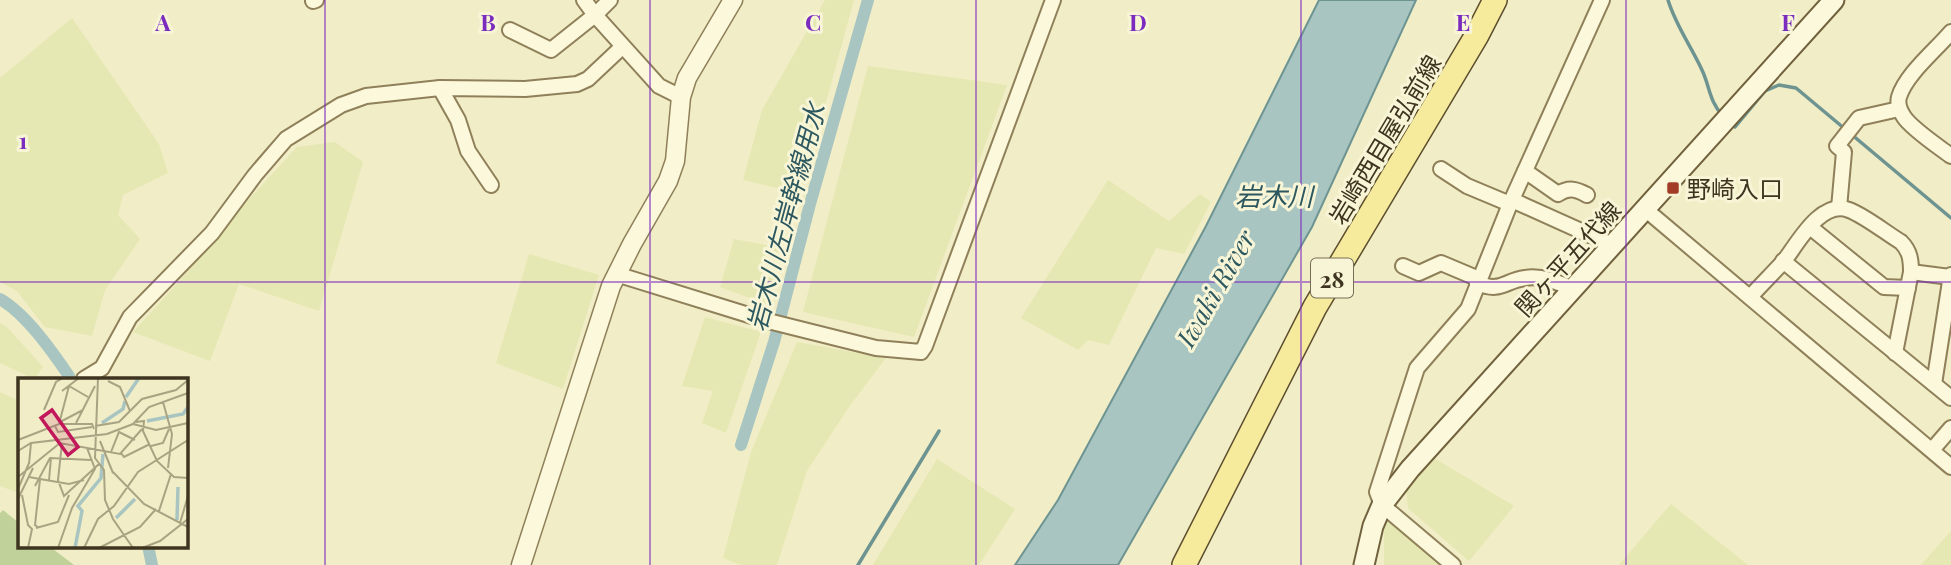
<svg xmlns="http://www.w3.org/2000/svg" width="1951" height="565" font-family="'Playfair Display','Noto Sans JP',serif">
<rect width="100%" height="100%" fill="#f1edc6"/>
<g fill="#e6e8b3">
<path d="M825 0H854L801 194 743 180 762 110Z"/>
<path d="M72 18 159 144 168 173 123 195 118 215 140 239 105 290 92 336 45 327 17 291 0 282V78Z"/>
<path d="M868 66 1007 85 914 337 803 312Z"/>
<path d="M335 142 363 162 319 311 239 284 210 361 133 332 181 279 250 198 297 147Z"/>
<path d="M1108 180 1169 221 1200 194 1211 202 1184 254 1156 248 1109 345 1088 340 1078 350 1021 318Z"/>
<path d="M734 239 783 248 766 304 720 287Z"/>
<path d="M529 254 599 275 563 389 496 363Z"/>
<path d="M705 317 761 332 726 433 702 423 713 391 682 386Z"/>
<path d="M0 323 7 327 43 367 34 379 0 363Z"/>
<path d="M797 342 886 358 851 404 807 471 777 565H741L723 558 751 452Z"/>
<path d="M0 392 19 401V493L0 486Z"/>
<path d="M1434 458 1514 506 1469 561 1408 508 1406 487Z"/>
<path d="M937 459 1015 509 979 565H873Z"/>
<path d="M1671 504 1748 565H1619Z"/>
<path d="M1384 515 1441 565H1384Z"/>
<path d="M1951 531V565H1921Z"/>
</g>
<path fill="#c0d199" d="M3 510 19 523V546H49L74 565H0V513Z"/>
<path fill="#a8c5c2" stroke="#6e9492" stroke-width="2" d="M1319 0H1416L1312 227 1118 565H1015L1058 500 1206 226Z"/>
<g fill="none" stroke-linecap="round" stroke-linejoin="round">
<g stroke="#6e9492" stroke-width="3.5">
<path d="M1668 0C1676 26 1691 46 1702 70 1710 87 1709 101 1723 116"/>
<path d="M1731 123 1735 127 1765 91 1779 85 1796 88 1845 129"/>
<path d="M1851 134 1951 218"/>
<path d="M858 565 939 431"/>
</g>
<g stroke="#a8c5c2" stroke-width="12">
<path d="M0 299C26 314 52 351 69 376"/>
<path d="M741 445 774 342 810 204 868 0"/>
<path d="M148 546 152 565"/>
</g>
<g stroke="#8f805a" stroke-width="18">
<g id="minor">
<path d="M584 0 595 15 659 86 681 97"/>
<path d="M313 1 316 0"/>
<path d="M510 30 551 50 595 15 610 0"/>
<path d="M1951 32C1936 50 1906 74 1899 97 1897 104 1900 111 1904 117 1912 129 1939 147 1951 156"/>
<path d="M440 88 458 120 468 151 491 185"/>
<path d="M1441 169 1467 186 1510 204"/>
<path d="M1525 171 1558 194C1569 187 1576 189 1587 195"/>
<path d="M1512 200 1612 245"/>
<path d="M1839 208 1844 152 1837 146 1859 118 1899 109"/>
<path d="M1645 209 1951 467"/>
<path d="M1810 227 1884 287 1908 288"/>
<path d="M1783 261 1951 398"/>
<path d="M1403 266 1419 273 1441 263 1479 279"/>
<path d="M1911 272 1950 277"/>
<path d="M616 274 768 321 876 348 921 352 925 346 1053 0"/>
<path d="M1477 283C1501 293 1504 281 1525 278 1541 275 1557 282 1573 289"/>
<path d="M1750 297C1761 285 1773 273 1784 261 1798 243 1821 199 1849 210 1865 216 1886 233 1901 242 1910 251 1911 260 1911 272L1895 353"/>
<path d="M84 379 102 368 130 317 212 233 255 175 286 139 341 105 366 96 440 88 525 89 577 84 588 79 622 47"/>
<path d="M1934 384 1951 275"/>
<path d="M1932 450 1951 428"/>
<path d="M1453 565 1382 505 1377 492 1417 368 1468 309 1510 204 1602 0"/>
</g>
</g>
<g stroke="#8f805a" stroke-width="21">
<path id="tertiary" d="M521 565 611 286 632 244 668 181 675 161 681 97 687 78 733 0"/>
</g>
<g stroke="#71613d" stroke-width="23">
<path id="secondary" d="M1364 565 1373 526 1382 505 1410 469 1834 0"/>
</g>
<g stroke="#5c4d2e" stroke-width="26">
<path id="primary" d="M1184 565 1315 307 1477 35 1495 0"/>
</g>
<use href="#minor" stroke="#fbf8db" stroke-width="14"/>
<use href="#tertiary" stroke="#fbf8db" stroke-width="18"/>
<use href="#secondary" stroke="#fbf8db" stroke-width="19"/>
<use href="#primary" stroke="#f6eb9d" stroke-width="23"/>
</g>
<path fill="none" stroke="#7b2cbf" stroke-width="2" stroke-opacity="0.55" d="M325 0V565M650 0V565M976 0V565M1301 0V565M1626 0V565M0 282H1951"/>
<rect fill="#a23c26" stroke="#f8f5d7" stroke-width="2.5" x="1666" y="181" width="14" height="14" rx="3.5"/>
<g text-anchor="middle" dominant-baseline="central" stroke-width="6" stroke-linejoin="round" paint-order="stroke">
<rect fill="#f8f5d7" stroke="#766e56" stroke-width="2" x="1311" y="258.5" width="42" height="39" rx="5"/>
<g font-size="23" font-weight="bold" fill="#3e341f">
<text x="1332" y="278">28</text>
</g>
<g font-size="24" fill="#3e341f" stroke="#f8f5d7">
<text transform="translate(1384 139) rotate(-59)">岩崎西目屋弘前線</text>
<text transform="translate(1567 258) rotate(-48)">関ヶ平五代線</text>
</g>
<g font-size="24" fill="#3e341f" stroke="#f8f5d7" text-anchor="start">
<text x="1687" y="188">野崎入口</text>
</g>
<g font-size="26" font-style="italic" fill="#2d585f" stroke="#f8f5d7">
<text x="1274" y="195">岩木川</text>
<text transform="translate(785 217) rotate(-75)">岩木川左岸幹線用水</text>
<text transform="translate(1215 288) rotate(-60)">Iwaki River</text>
</g>
</g>
<g transform="translate(18 378)">
<rect width="170" height="170" fill="#f1edc6"/>
<path fill="none" stroke="#a8c5c2" stroke-width="3.5" d="M108 19 121 0M129 43 165 36 170 29M84 45 105 31 107 23M98 140 117 121M159 142 160 109M57 170 64 133 60 128 83 100 85 76"/>
<path fill="none" stroke="#a9a383" stroke-width="2" d="M80 0 77 80 86 92 87 122 95 141 115 170M90 3 102 9 112 33M51 8 70 19M44 13 61 0M145 24 154 56 150 90M26 32 38 4 45 0M42 44 65 32M118 44 126 43 125 53 139 83 156 99 170 100M58 45 77 8M41 46 51 8M115 46 131 29 170 15M115 46 138 52 170 45M37 48 40 54 74 49M77 48 101 44 124 21 158 12 170 2M0 62 41 46H74L76 51M82 63 95 95M44 65 40 102 46 118 81 86M133 68 145 65 151 51M0 73 13 65 89 56 115 46M93 74 101 54 117 62M103 75 106 79 132 66M11 86 13 65M94 93 126 126 170 149M0 99 42 65 102 76 124 51M11 99 22 101 17 147 21 150M22 101 51 106 66 102M31 102 33 80M17 108 32 80 73 82M0 111 11 85M4 117 10 147 14 151 10 170M0 121 15 90M141 133 153 96M162 145 170 118M18 150 40 144 51 117M40 170 54 130 77 91 69 70M66 170 80 141 96 128 120 94 170 62M81 170 122 149 138 131M124 170 142 163 170 141"/>
<path fill="#c2185b" fill-opacity="0.15" stroke="#c2185b" stroke-width="3.5" d="M34 32 60 69 50 77 23 40Z"/>
<rect width="170" height="170" fill="none" stroke="#3e341f" stroke-width="3.5"/>
</g>
<g font-size="23" text-anchor="middle" font-weight="bold" fill="#7b2cbf" stroke="#f8f5d7" stroke-width="6" stroke-linejoin="round" paint-order="stroke">
<text x="163" y="31">A</text>
<text x="488" y="31">B</text>
<text x="813" y="31">C</text>
<text x="1138" y="31">D</text>
<text x="1463" y="31">E</text>
<text x="1788" y="31">F</text>
<text x="23" y="149">1</text>
</g>
</svg>
